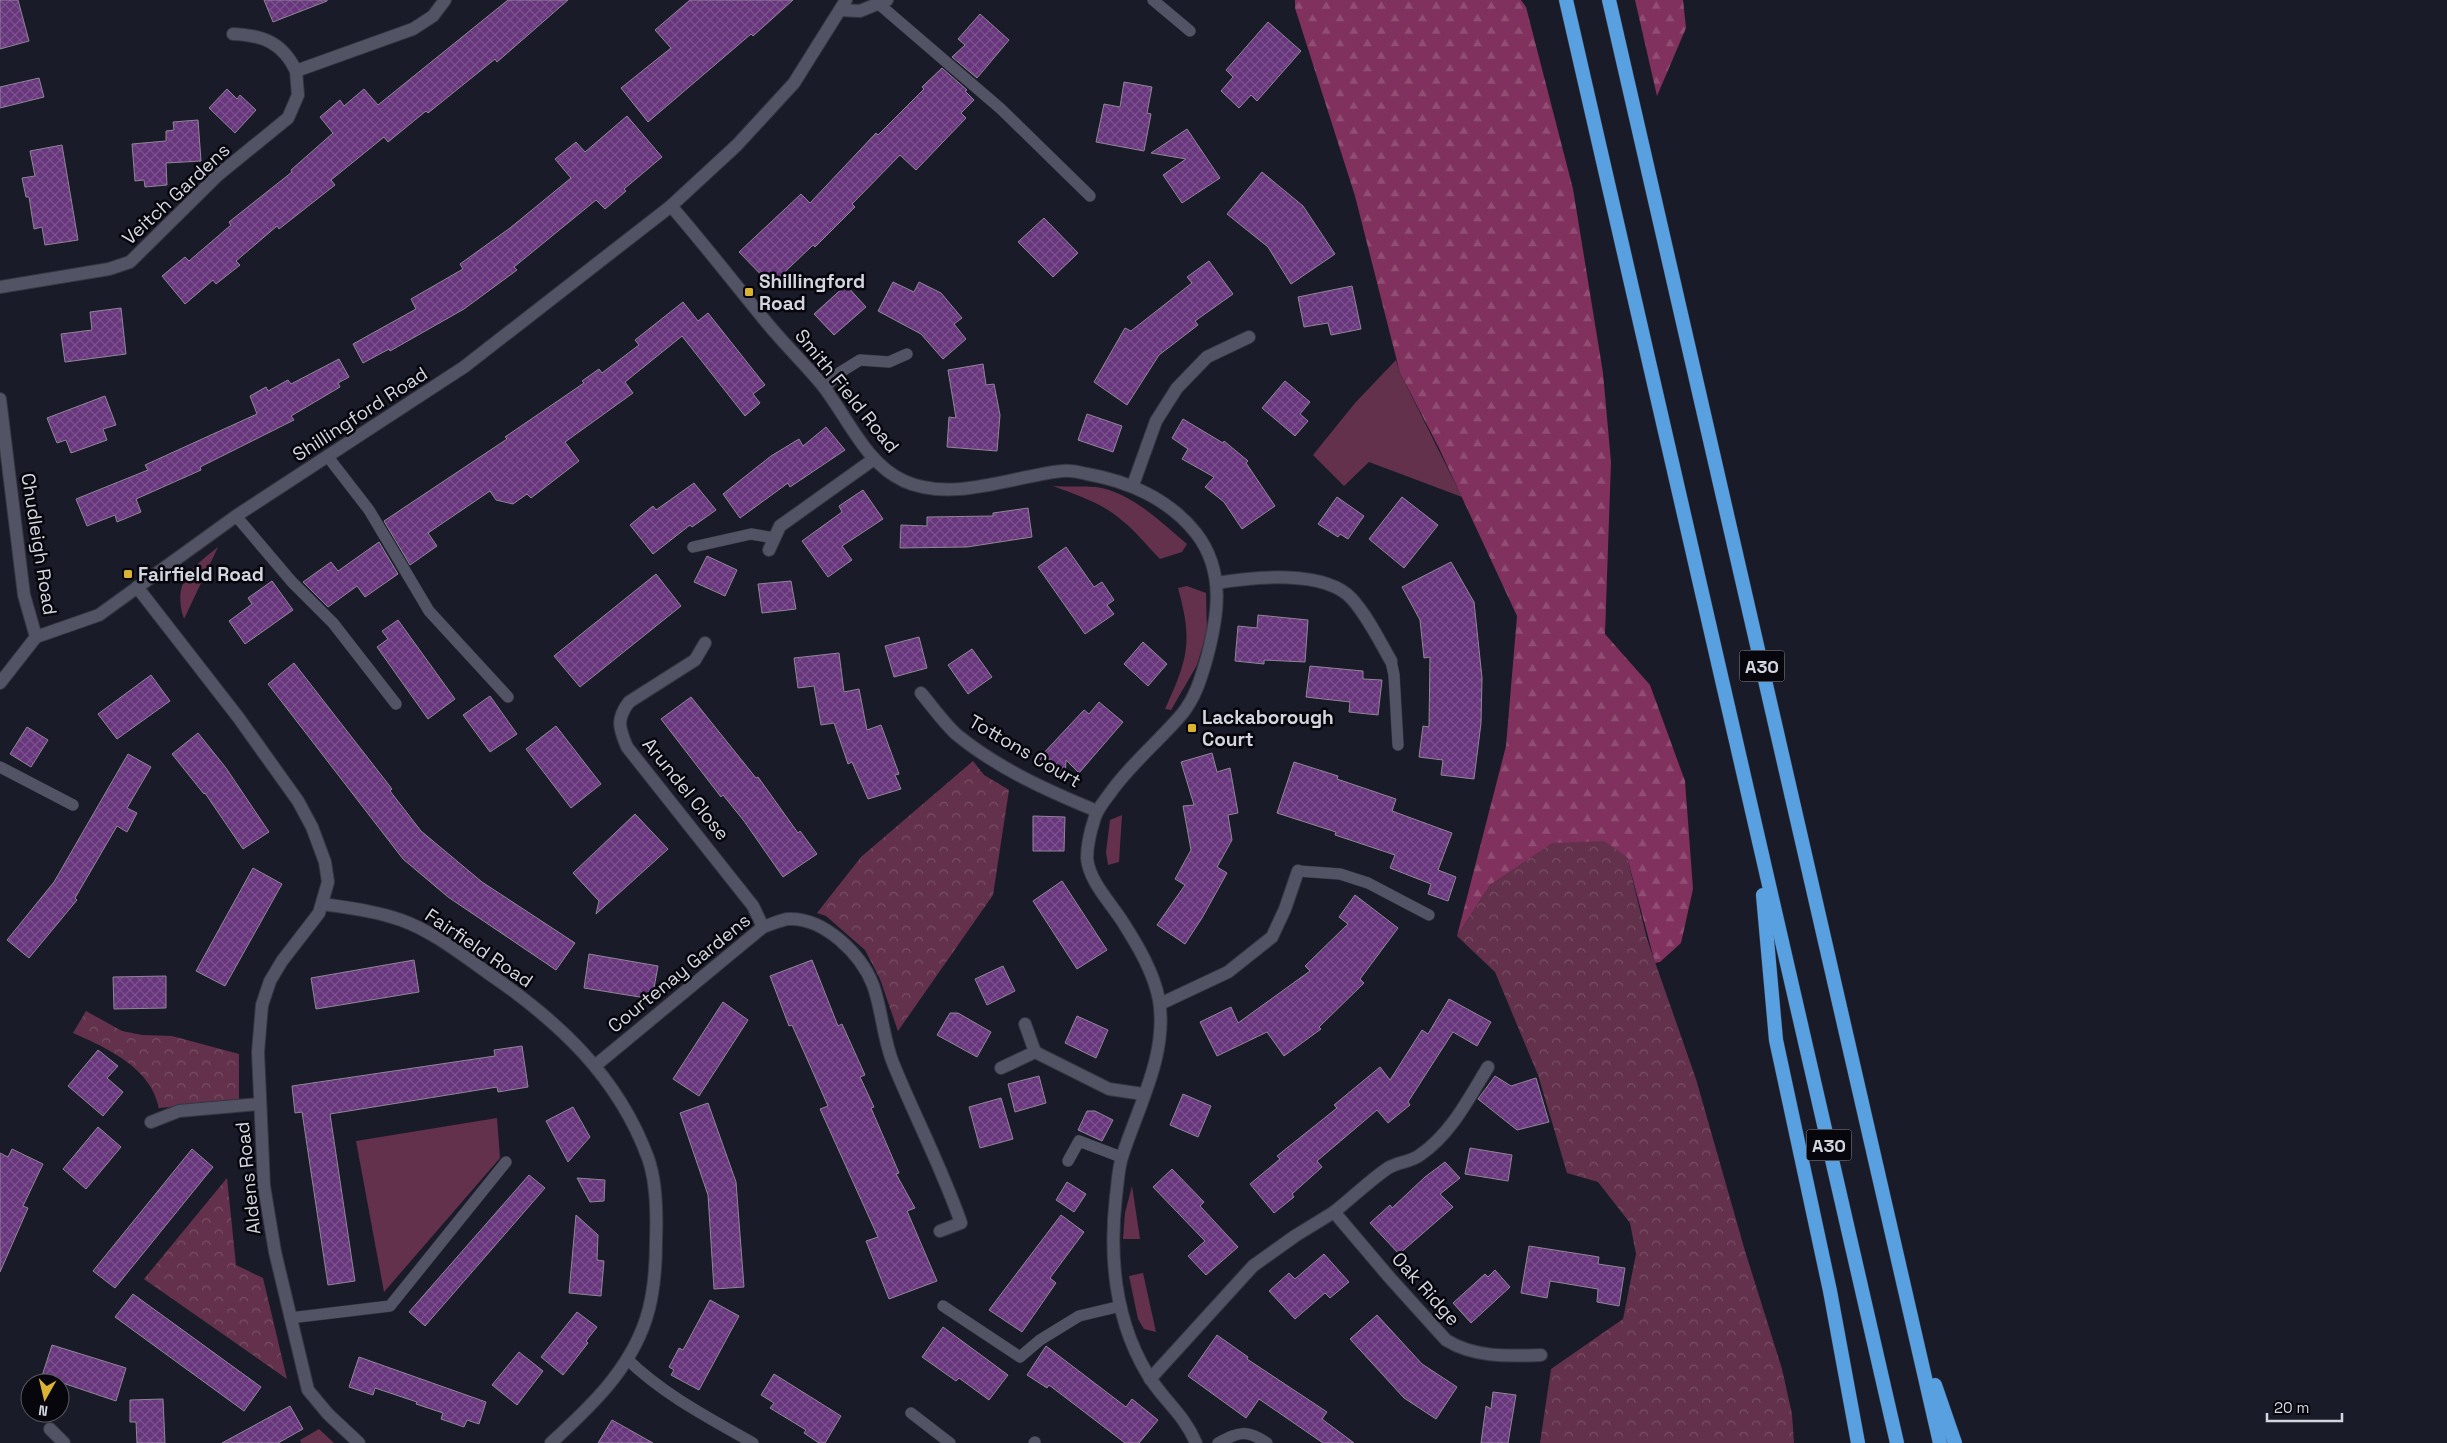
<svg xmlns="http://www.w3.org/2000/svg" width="2447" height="1443" font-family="'Space Grotesk',sans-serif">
<defs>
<pattern id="forest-firs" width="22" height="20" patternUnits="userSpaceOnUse" patternTransform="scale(1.25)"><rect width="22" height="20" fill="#80315d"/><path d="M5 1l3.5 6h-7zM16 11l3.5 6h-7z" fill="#914e74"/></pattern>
<pattern id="park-crowns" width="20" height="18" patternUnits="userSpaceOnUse" patternTransform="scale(1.25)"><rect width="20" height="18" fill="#63314b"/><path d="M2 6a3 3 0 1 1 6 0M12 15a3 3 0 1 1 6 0" fill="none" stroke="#784e64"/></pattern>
<pattern id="building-cross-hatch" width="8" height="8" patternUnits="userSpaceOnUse" patternTransform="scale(1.25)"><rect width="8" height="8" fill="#67367c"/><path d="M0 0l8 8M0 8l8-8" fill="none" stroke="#7c528e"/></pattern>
</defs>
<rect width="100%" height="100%" fill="#1a1b29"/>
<g fill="#63314b">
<path d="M1396 360 1400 373 1462 497 1369 462 1344 486 1313 455 1355 403Z"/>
<path d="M1053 486C1067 487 1082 486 1096 487 1131 492 1161 522 1187 544L1182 552 1160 559C1146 545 1135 530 1119 518 1100 502 1076 495 1053 486Z"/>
<path d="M218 547 184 619C172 581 191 569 218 547Z"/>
<path d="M1187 586 1206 593 1207 631 1197 665 1171 710 1165 709C1188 659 1193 642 1178 588Z"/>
<path d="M1122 815 1119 862 1108 865 1106 852 1110 820Z"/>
<path d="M497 1118 500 1158 384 1292 356 1141Z"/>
<path d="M1132 1186 1140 1239H1123L1125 1213Z"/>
<path d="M1143 1273 1156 1332 1144 1329 1138 1319 1129 1276Z"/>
<path d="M319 1429 334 1443H301L300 1440Z"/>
</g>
<g fill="url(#forest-firs)">
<path d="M1295 0H1521L1526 7 1573 189 1603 373 1611 462 1605 634 1650 685 1685 781 1693 889 1681 943 1660 962 1655 963 1627 857 1491 884 1457 936 1506 746 1517 616 1439 448 1400 373 1355 196 1295 8Z"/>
<path d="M1635 0H1683L1686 28 1657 96Z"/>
</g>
<g fill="url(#park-crowns)">
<path d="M973 761 984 775 1009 790 993 895 898 1031 880 979 865 950 826 916 817 913 861 857Z"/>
<path d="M1604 841 1627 857 1647 939 1696 1079 1745 1251 1782 1369 1792 1414 1794 1443H1540L1551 1369 1623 1319 1636 1254 1630 1223 1598 1182 1567 1173 1538 1075 1495 972 1457 936 1491 884 1552 843Z"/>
<path d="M86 1011 122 1031 142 1035 172 1036 239 1054V1101L159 1108C157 1101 154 1092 150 1086 134 1060 100 1045 73 1033Z"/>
<path d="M227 1178 236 1265 263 1278 287 1379 144 1279Z"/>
</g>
<g fill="url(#building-cross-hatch)" stroke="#908596">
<path d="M0 0H18L29 41 0 49Z"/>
<path d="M264 0H327V1L273 22Z"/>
<path d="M508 0H568L497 62 495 59 428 113 426 111 388 142 384 137 331 180 335 185 279 229 277 226 236 261 240 265 216 284 213 280 185 304 162 276 185 257 189 261 231 225 229 222 292 172 291 170 333 133 320 117 340 100 344 106 364 89 378 105Z"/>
<path d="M690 0H793L753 36 751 34 648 122 621 88 671 48 655 30Z"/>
<path d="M980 14 1009 40 977 78 952 57 965 45 958 39Z"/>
<path d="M1268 22 1301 51 1257 101 1251 95 1239 108 1221 91 1233 77 1226 70Z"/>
<path d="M942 68 967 90 965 91 974 100 961 113 966 118 916 170 900 155 852 204 855 207 815 247 813 245 771 285 739 252 801 194 810 203 876 133 878 135 924 89 922 87Z"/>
<path d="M39 78 44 97 0 108V87Z"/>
<path d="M1124 82 1152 87 1147 113 1151 114 1144 151 1096 142 1104 104 1120 107Z"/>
<path d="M227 89 237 99 240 95 256 110 235 133 209 108Z"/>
<path d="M627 116 662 157 624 189 626 191 605 209 596 200 514 267 517 270 464 309 390 351 389 349 363 363 353 344 416 309 411 299 463 269 460 264 510 228 571 178 555 159 576 142 585 152Z"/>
<path d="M198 120 201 161 166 163 167 185 145 187 144 180 135 181 132 144 166 141V131L174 130 173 122Z"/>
<path d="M1187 129 1220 178 1182 203 1163 175 1186 159 1151 153Z"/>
<path d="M62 145 78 240 45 245 42 227 34 229 29 197H26L22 178 35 176 30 151Z"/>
<path d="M1262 172 1303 206 1335 254 1291 284 1268 247 1227 214Z"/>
<path d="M1044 218 1078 253 1053 277 1018 242Z"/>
<path d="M1209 261 1233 294 1195 321 1198 325 1159 355 1127 405 1094 382 1125 328 1131 331 1192 283 1187 277Z"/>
<path d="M893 282 914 292 919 282 941 293 962 318 954 324 966 339 943 359 921 334 878 311Z"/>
<path d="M846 285 866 307 834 335 814 314Z"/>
<path d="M1352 286 1361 329 1331 335 1328 323 1304 327 1298 297Z"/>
<path d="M683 302 698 321 708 313 765 385 753 394 760 403 745 416 682 336 625 382 633 393 565 442 579 461 531 498 527 494 513 504 496 500 490 491 428 533 437 546 410 565 384 521 507 439 505 437 584 383 582 381 599 369 602 373 639 345 635 340Z"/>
<path d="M121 308 126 354 65 362 61 334 92 330 90 312Z"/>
<path d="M339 359 349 377 338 383 340 387 291 416 294 420 200 467 201 470 136 499 141 512 117 522 115 515 87 526 76 499 148 470 145 465 257 414 250 396 266 387 268 391 288 380 291 384Z"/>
<path d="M983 364 986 385 994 384 1000 415 997 451 947 447 949 417 956 418 948 370Z"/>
<path d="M1285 381 1310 402 1300 414 1308 421 1295 436 1262 408Z"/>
<path d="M105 396 116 425 103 429 107 440 71 453 66 440 57 443 47 418Z"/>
<path d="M1087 414 1122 426 1113 452 1078 440Z"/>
<path d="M1183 419 1223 443 1224 441 1248 461 1246 463 1275 506 1242 529 1224 502 1205 487 1214 477 1182 459 1188 449 1172 438Z"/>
<path d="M826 427 845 450 790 487 788 483 740 518 723 494 771 456 799 439 803 446Z"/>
<path d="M694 483 716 510 692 527 690 525 653 554 630 525 653 506 656 510Z"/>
<path d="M863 490 883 519 842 546 852 560 828 577 802 541 842 512 839 506Z"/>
<path d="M1337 497 1364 516 1348 539 1340 534 1338 537 1318 524Z"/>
<path d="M1402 497 1438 525 1404 568 1369 539Z"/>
<path d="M1028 508 1032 537 967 547 900 548 901 525 927 526V517L993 516V513Z"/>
<path d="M379 542 398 574 365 597 357 586 328 607 303 582 331 562 338 571Z"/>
<path d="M1066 547 1094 587 1102 582 1114 600 1107 605 1114 614 1085 634 1038 567Z"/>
<path d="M707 556 737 570 725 596 694 582Z"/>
<path d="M1451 562 1474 602 1482 678 1481 723 1474 779 1441 775 1443 760 1419 757 1423 726 1429 727 1430 657 1424 658 1420 620 1402 587Z"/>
<path d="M656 574 681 606 580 687 554 656Z"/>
<path d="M272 581 293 610 245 644 229 621 252 604 248 598Z"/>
<path d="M791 581 796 609 762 613 758 584Z"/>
<path d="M1258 615 1308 620 1305 662 1264 660V664L1235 661 1238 626 1257 628Z"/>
<path d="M398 620 455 699 428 719 377 647 388 639 382 631Z"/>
<path d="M919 637 927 668 894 677 885 646Z"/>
<path d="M1143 642 1167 664 1148 686 1124 664Z"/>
<path d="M972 649 992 677 968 694 948 665Z"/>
<path d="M839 653 844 692 859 689 867 730 881 725 899 774 895 775 901 789 868 799 852 762 848 764 834 723 821 725 814 686 798 688 794 658Z"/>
<path d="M294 663 392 789 390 791 421 831 482 882 575 943 556 970 448 897 403 859 268 684Z"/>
<path d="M1310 666 1363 671V679L1382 680 1378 715 1349 712 1350 702 1306 697Z"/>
<path d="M151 675 170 701 117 739 98 714Z"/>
<path d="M490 696 517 734 490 752 463 715Z"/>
<path d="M691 697 756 778 758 777 798 833 800 831 817 854 783 877 744 821 723 795 721 797 661 719Z"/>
<path d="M1099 702 1123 722 1079 773 1066 760 1065 782 1039 758 1084 710 1089 714Z"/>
<path d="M556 726 601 784 571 808 526 749Z"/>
<path d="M27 727 48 740 31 767 10 754Z"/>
<path d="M198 733 226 768 269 832 243 849 205 793 204 794 172 754Z"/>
<path d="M1212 753 1217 772 1230 768 1238 813 1228 815 1232 840 1217 867 1227 873 1202 918 1185 944 1157 925 1185 885 1175 879 1191 850 1183 806 1194 805 1181 762Z"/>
<path d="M128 754 151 767 127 808 137 813 127 832 117 826 75 898 77 900 29 958 7 940 54 882Z"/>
<path d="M1294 762 1338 776 1337 779 1396 799 1392 811 1452 833 1438 870 1456 877 1448 901 1428 894 1431 884 1390 868 1395 855 1335 835 1336 832 1277 813Z"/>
<path d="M635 814 668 849 596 914 599 901 573 873Z"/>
<path d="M1033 816 1065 817 1064 851H1033Z"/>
<path d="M253 868 282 884 225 986 196 971Z"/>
<path d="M1062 881 1107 950 1077 969 1033 901Z"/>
<path d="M1355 895 1398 928 1360 979 1364 983 1319 1027 1321 1029 1284 1056 1267 1032 1217 1056 1200 1022 1231 1007 1238 1023 1310 971 1305 966 1348 924 1339 917Z"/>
<path d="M589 954 658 966 652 999 584 988Z"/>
<path d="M414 960 419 992 316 1009 311 978Z"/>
<path d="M812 960 838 1026 842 1024 865 1075 860 1077 874 1107 871 1108 899 1173 896 1174 915 1208 907 1211 937 1281 889 1299 866 1241 878 1237 820 1109 828 1106 792 1025 789 1026 770 976Z"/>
<path d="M1003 966 1015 991 987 1005 975 979Z"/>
<path d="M166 976V1008L114 1009 113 977Z"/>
<path d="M1449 999 1491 1022 1477 1046 1453 1032 1408 1102 1410 1105 1388 1123 1377 1110 1317 1161 1322 1167 1292 1194 1294 1197 1274 1213 1250 1184 1280 1159 1277 1156 1337 1108 1334 1105 1380 1067 1390 1080 1422 1030 1428 1034Z"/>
<path d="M723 1002 748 1020 699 1096 673 1079Z"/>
<path d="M950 1013H958L991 1032 977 1057 937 1035Z"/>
<path d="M1077 1016 1108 1030 1096 1058 1065 1043Z"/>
<path d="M522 1046 528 1087 498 1092 497 1087 330 1114 355 1281 328 1285 302 1112 295 1113 292 1086 495 1056 494 1050Z"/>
<path d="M98 1050 118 1066 107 1078 123 1092 103 1116 68 1086Z"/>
<path d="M1039 1076 1046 1103 1015 1112 1008 1084Z"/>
<path d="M1495 1076 1511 1086 1536 1078 1549 1122 1517 1130 1478 1099Z"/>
<path d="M1183 1094 1211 1106 1198 1137 1170 1125Z"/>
<path d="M1001 1098 1013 1139 980 1148 969 1107Z"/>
<path d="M708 1103 736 1182 744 1287 714 1289 708 1195 680 1113Z"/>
<path d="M573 1107 590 1137 568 1162 546 1121Z"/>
<path d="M1087 1111H1095L1113 1120 1102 1141 1078 1130Z"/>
<path d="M98 1127 121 1147 86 1189 63 1169Z"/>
<path d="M1470 1148 1512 1155 1508 1181 1465 1174Z"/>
<path d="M12 1149 43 1164 23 1206 28 1208 0 1272V1153L8 1157Z"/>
<path d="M192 1149 213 1167 115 1288 93 1271Z"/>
<path d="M1445 1162 1460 1178 1440 1194 1453 1207 1399 1254 1370 1223 1390 1205 1392 1208 1425 1177Z"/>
<path d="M1172 1169 1204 1202 1200 1206 1238 1247 1206 1275 1188 1256 1205 1241 1153 1187Z"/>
<path d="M529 1175 545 1188 425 1326 409 1312Z"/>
<path d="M577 1178 605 1180 604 1201 590 1202Z"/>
<path d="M1067 1182 1086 1194 1074 1212 1056 1200Z"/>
<path d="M576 1215 598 1235 597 1260 604 1261 601 1296 569 1293Z"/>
<path d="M1061 1215 1084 1232 1050 1278 1056 1283 1022 1332 989 1310Z"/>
<path d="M1529 1246 1599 1257 1598 1264 1625 1268 1619 1306 1597 1302 1598 1289 1550 1281 1547 1298 1521 1293Z"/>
<path d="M1324 1254 1349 1282 1330 1298 1325 1293 1295 1319 1269 1291 1289 1273 1295 1279Z"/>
<path d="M1495 1270 1510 1287 1471 1323 1453 1303 1485 1274 1488 1277Z"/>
<path d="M133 1294 261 1387 244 1411 115 1317Z"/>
<path d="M710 1300 739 1316 699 1390 671 1375 674 1370 669 1367 679 1348 683 1350Z"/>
<path d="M577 1312 597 1327 586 1341 588 1343 563 1375 541 1357Z"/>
<path d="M1377 1315 1422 1364 1457 1387 1436 1419 1404 1398 1350 1339Z"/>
<path d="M943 1327 1008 1375 989 1400 959 1378 956 1381 922 1357Z"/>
<path d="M1217 1335 1248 1357 1247 1359 1327 1412 1322 1419 1354 1443H1323L1259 1399 1246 1418 1188 1376Z"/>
<path d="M52 1345 126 1368 116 1401 42 1376Z"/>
<path d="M1046 1346 1126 1407 1132 1399 1158 1420 1139 1443H1125L1049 1385 1047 1388 1027 1375Z"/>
<path d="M519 1352 543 1371 517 1405 492 1385Z"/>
<path d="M359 1357 486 1402 479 1424 467 1420 464 1427 441 1419 443 1413 416 1404 417 1402 375 1388 373 1395 349 1387Z"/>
<path d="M774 1374 841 1416 825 1443H819L804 1433 806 1430 770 1408 774 1403 761 1395Z"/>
<path d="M1493 1392 1516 1395 1508 1443H1481L1486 1406 1491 1409Z"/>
<path d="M163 1399 165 1443H137L136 1422H130V1400Z"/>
<path d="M290 1406 303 1429 278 1443H222Z"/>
<path d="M612 1420 653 1443H598Z"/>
</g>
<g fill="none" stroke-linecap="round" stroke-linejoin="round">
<g stroke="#363743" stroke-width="12">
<g id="service">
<path d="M1153 0 1190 31"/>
<path d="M880 5 1001 109 1090 196"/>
<path d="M825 388 839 373 860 360 889 362 907 354"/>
<path d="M328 457 369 510 429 611 508 697"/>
<path d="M236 516 292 582 333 623 396 704"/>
<path d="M693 547 751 534 775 538"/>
<path d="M1391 661 1394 675 1398 745"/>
<path d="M0 767 73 805"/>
<path d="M1298 871 1340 874 1368 883 1429 915"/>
<path d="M1068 1161 1079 1141 1121 1157"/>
<path d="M943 1306 1020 1357 1040 1340 1079 1316 1121 1306"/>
<path d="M290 1318 390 1306 506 1162"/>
<path d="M627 1359C664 1395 709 1418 753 1443"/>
<path d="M911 1413 950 1443"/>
<path d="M1034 1443 1035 1442"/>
<path d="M1218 1443C1239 1432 1246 1429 1267 1443"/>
</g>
</g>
<g stroke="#363743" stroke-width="14">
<g id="minor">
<path d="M840 10 860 11 887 0"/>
<path d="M233 34C263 35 283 43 296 71"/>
<path d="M671 206C704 244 735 284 767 323 785 345 806 365 823 386 848 418 866 464 904 481 952 503 1013 476 1062 471 1070 470 1079 472 1087 474 1128 481 1169 499 1196 533 1226 572 1218 617 1206 661 1200 681 1195 698 1182 714 1160 740 1134 761 1113 789 1107 798 1099 806 1095 817 1091 829 1087 845 1087 858 1089 882 1112 904 1124 924 1138 946 1154 973 1159 1000 1168 1053 1139 1105 1123 1154 1118 1167 1118 1182 1116 1196 1109 1257 1115 1321 1148 1375 1163 1400 1184 1414 1196 1443"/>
<path d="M0 287 109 269 130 262 218 175 288 118 298 95 296 71 413 29 433 16 445 0"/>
<path d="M1133 485 1156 421 1177 388 1207 357 1249 337"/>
<path d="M769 550 780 526 874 459"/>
<path d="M1216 583C1252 577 1325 569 1352 599 1368 617 1379 640 1391 661"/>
<path d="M137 587 238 717 298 801 312 827 325 862 328 882 319 913 282 961 270 981 262 1005 258 1052 264 1186 275 1252 308 1390 328 1414 359 1443"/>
<path d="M36 637 99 615 236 516 464 367 671 206 737 145 794 83 846 0"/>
<path d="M705 643 695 660 629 702C616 719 619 728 627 747L753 906 763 927"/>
<path d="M921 693C932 706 943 722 956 734 997 768 1048 791 1097 811"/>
<path d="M323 904C349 908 376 911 401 920 432 931 461 954 488 973 558 1021 618 1076 648 1158 657 1183 657 1214 656 1240 656 1266 654 1295 646 1319 629 1371 590 1407 551 1443"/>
<path d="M1160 1004 1228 972 1272 937 1285 909 1298 871"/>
<path d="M1025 1024 1035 1052"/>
<path d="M596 1065 763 927C770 925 780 920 788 919 824 917 861 954 873 985 882 1010 883 1038 893 1063 915 1117 942 1168 961 1223L940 1231"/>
<path d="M1001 1068 1035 1052 1109 1089 1143 1094"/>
<path d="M151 1122 179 1111 260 1104"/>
<path d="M1334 1212C1352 1198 1369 1181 1388 1168 1398 1162 1411 1162 1420 1155 1451 1134 1469 1098 1488 1067"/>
<path d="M1150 1379 1253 1266 1295 1236 1334 1212 1390 1278 1446 1340C1475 1358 1508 1356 1541 1355"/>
<path d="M50 1429 64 1443"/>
</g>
</g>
<g stroke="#363743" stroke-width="14">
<path id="tertiary" d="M0 399 24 595 36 637 0 683"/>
</g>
<g stroke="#363743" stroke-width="15">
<g id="trunk">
<path d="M1566 0 1897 1443"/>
<path d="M1609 0 1940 1443"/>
<path d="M1763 895 1776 1040 1830 1291 1858 1443"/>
<path d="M1935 1385 1955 1443"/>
</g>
</g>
<use href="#service" stroke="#525365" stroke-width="11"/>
<use href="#minor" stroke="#525365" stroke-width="12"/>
<use href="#tertiary" stroke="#525365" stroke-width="12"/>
<use href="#trunk" stroke="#59a0e0" stroke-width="14"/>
</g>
<g fill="#dab333" stroke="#06060c" stroke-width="2">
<rect x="744" y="287" width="10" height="10" rx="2.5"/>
<rect x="123" y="569" width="10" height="10" rx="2.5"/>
<rect x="1187" y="723" width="10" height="10" rx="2.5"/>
</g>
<g text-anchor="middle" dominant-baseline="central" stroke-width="5" stroke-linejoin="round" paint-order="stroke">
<g fill="#06060c" stroke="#9697a0" stroke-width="1">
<rect x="1739.5" y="650.5" width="45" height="31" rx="4"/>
<rect x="1806.5" y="1129.5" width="45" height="31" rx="4"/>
</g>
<g font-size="18" font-weight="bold" fill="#d3d5df">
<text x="1762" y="666">A30</text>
<text x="1829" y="1145">A30</text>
</g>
<g font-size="19" fill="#d3d5df" stroke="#06060c">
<text transform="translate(176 194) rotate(-43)">Veitch Gardens</text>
<text transform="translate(847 391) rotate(51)">Smith Field Road</text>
<text transform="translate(360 414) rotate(-33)">Shillingford Road</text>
<text transform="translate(39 544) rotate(81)">Chudleigh Road</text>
<text transform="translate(1025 751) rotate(30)">Tottons Court</text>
<text transform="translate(686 789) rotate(51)">Arundel Close</text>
<text transform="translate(479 948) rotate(34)">Fairfield Road</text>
<text transform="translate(679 973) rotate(-39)">Courtenay Gardens</text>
<text transform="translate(248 1178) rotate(-96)">Aldens Road</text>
<text transform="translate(1426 1289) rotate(48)">Oak Ridge</text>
</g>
<g font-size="19" font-weight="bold" fill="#d3d5df" stroke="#06060c" text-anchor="start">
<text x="759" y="281">Shillingford<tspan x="759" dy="22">Road</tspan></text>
<text x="138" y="574">Fairfield Road</text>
<text x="1202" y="717">Lackaborough<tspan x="1202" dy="22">Court</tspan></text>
</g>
</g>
<g transform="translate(45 1398) rotate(188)"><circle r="24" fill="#06060c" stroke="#585960"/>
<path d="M0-4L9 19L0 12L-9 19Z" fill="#dab333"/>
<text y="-8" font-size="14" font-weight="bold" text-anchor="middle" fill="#d3d5df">N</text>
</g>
<path d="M2267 1413v8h75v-8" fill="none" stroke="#d3d5df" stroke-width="2.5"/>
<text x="2274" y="1413" font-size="15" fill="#d3d5df" stroke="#06060c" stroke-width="4" paint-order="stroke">20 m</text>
</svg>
